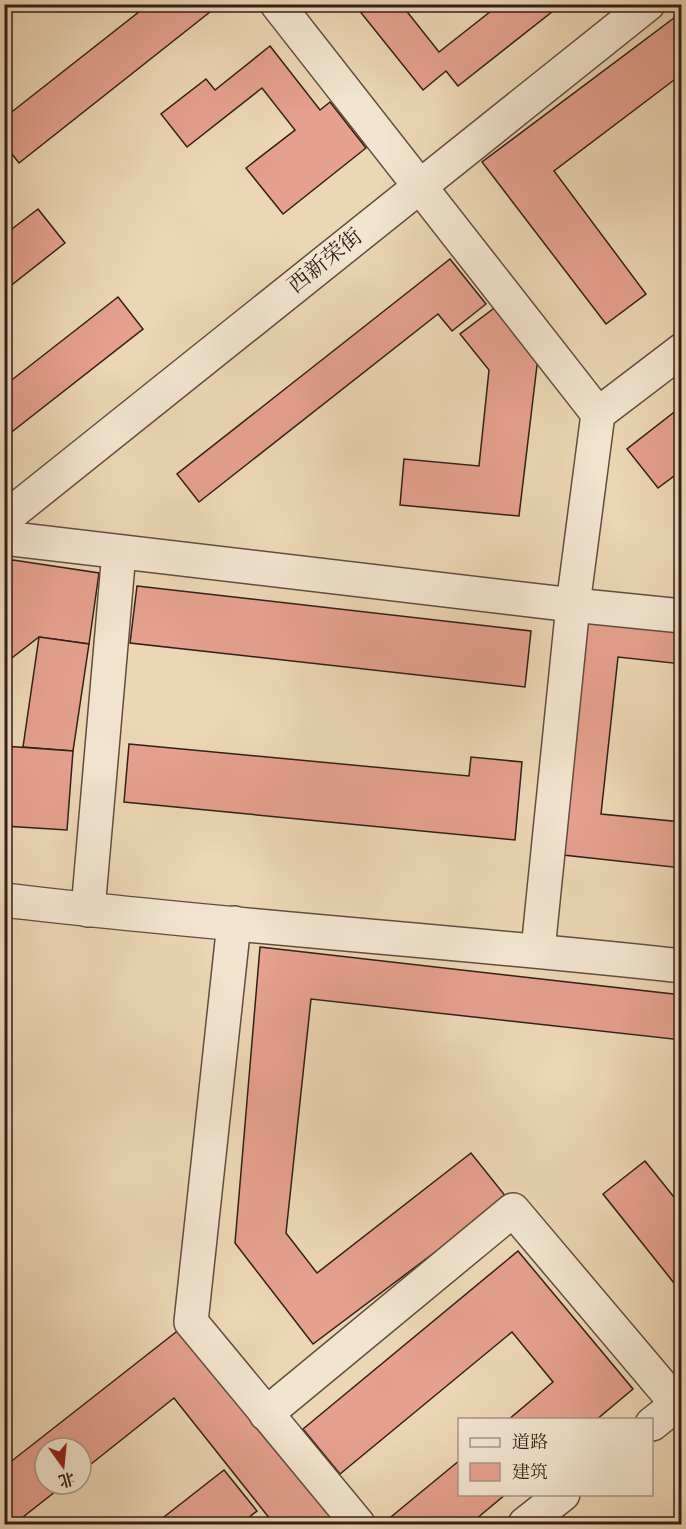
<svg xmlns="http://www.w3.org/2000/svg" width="686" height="1529" font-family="Vollkorn,'Noto Serif SC',serif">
<rect width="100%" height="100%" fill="#ebd6b5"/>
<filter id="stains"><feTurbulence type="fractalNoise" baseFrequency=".00333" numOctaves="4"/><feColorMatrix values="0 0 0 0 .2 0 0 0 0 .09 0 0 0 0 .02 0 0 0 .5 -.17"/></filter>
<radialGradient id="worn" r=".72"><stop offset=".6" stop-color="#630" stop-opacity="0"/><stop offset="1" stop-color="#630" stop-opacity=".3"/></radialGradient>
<g fill="#e5a08f" stroke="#331f18" stroke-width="1.5">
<path d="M149 4H220L19 163 4 144V118Z"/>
<path d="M354 4H401L439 52 500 4H562L458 86 446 71 423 90Z"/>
<path d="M682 12V74L554 171 646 294 606 324 482 162Z"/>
<path d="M270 46 320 110 330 102 366 148 283 214 246 168 295 130 262 88 187 147 161 114 206 79 215 90Z"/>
<path d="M38 209 65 243 4 291V235Z"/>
<path d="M450 259 486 304 452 331 438 314 199 502 177 474Z"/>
<path d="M118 297 143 329 4 438V386Z"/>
<path d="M497 306 538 357 519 516 400 505 404 459 479 466 489 370 460 334Z"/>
<path d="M682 406V470L658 488 627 449Z"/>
<path d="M13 560 99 573 89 644 39 637 4 664V567Z"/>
<path d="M137 586 531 631 525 687 130 643Z"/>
<path d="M581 610 682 620V664L618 657 601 814 682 822V868L554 854Z"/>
<path d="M39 637 89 644 73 751 23 747Z"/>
<path d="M129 744 469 776 471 757 522 762 515 840 124 802Z"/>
<path d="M4 746 73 751 67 830 4 826Z"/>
<path d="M260 947 682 995V1040L311 999 286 1233 317 1273 471 1153 507 1198 313 1344 235 1243Z"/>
<path d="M645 1161 682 1207V1293L603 1194Z"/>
<path d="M518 1251 633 1389 596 1420H508L553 1382 512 1332 340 1474 303 1429Z"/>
<path d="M185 1325 342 1524H274L174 1398 81 1472V1448H45V1484H65L14 1524H4V1467Z"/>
<path d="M460 1460V1494H506L470 1524H389L386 1521Z"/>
<path d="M224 1470 257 1511 240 1524H155Z"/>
</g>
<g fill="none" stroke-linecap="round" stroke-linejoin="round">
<g stroke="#614d3f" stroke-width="36">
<g id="minor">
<path d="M277 4 598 414"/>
<path d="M4 519 648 4"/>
<path d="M4 538 573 605 682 616"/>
<path d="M4 900C230 927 456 941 682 966"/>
<path d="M88 910 119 552"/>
<path d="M234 923 191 1322 358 1524"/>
<path d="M538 950 573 605 598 414 682 350"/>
<path d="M266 1414 513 1210 677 1404"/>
<path d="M652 1424 682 1400"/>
<path d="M525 1524 563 1494"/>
</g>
</g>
<use href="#minor" stroke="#f2e4cf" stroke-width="33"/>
</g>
<g text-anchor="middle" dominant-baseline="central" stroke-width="6" stroke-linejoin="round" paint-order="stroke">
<g font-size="22" fill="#331f18" stroke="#f2e4cf">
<text transform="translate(326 262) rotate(-39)">西新荣街</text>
</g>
</g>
<rect width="686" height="1529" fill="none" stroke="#ebd6b5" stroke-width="24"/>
<rect x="6" y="6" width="674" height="1517" fill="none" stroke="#331f18" stroke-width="3"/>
<rect x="12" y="12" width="662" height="1505" fill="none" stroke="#331f18" stroke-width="1.5"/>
<rect x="458" y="1418" width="195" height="78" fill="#f2e4cf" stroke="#a69586" stroke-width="1.5"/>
<rect x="470" y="1438" width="30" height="9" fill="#f2e4cf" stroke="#a69586" stroke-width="1.5"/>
<text x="512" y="1448" font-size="18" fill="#331f18">道路</text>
<rect x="470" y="1463" width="30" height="18" fill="#e5a08f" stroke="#a69586" stroke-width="1.5"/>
<text x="512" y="1478" font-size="18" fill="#331f18">建筑</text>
<g transform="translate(63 1466) rotate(165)"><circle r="28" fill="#f2e4cf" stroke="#a69586" stroke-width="1.5"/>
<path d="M0-4.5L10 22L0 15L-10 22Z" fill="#8f2418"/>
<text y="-9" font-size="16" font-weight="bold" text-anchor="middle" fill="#331f18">北</text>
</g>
<rect width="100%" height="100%" filter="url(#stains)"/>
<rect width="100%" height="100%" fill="url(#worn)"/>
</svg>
